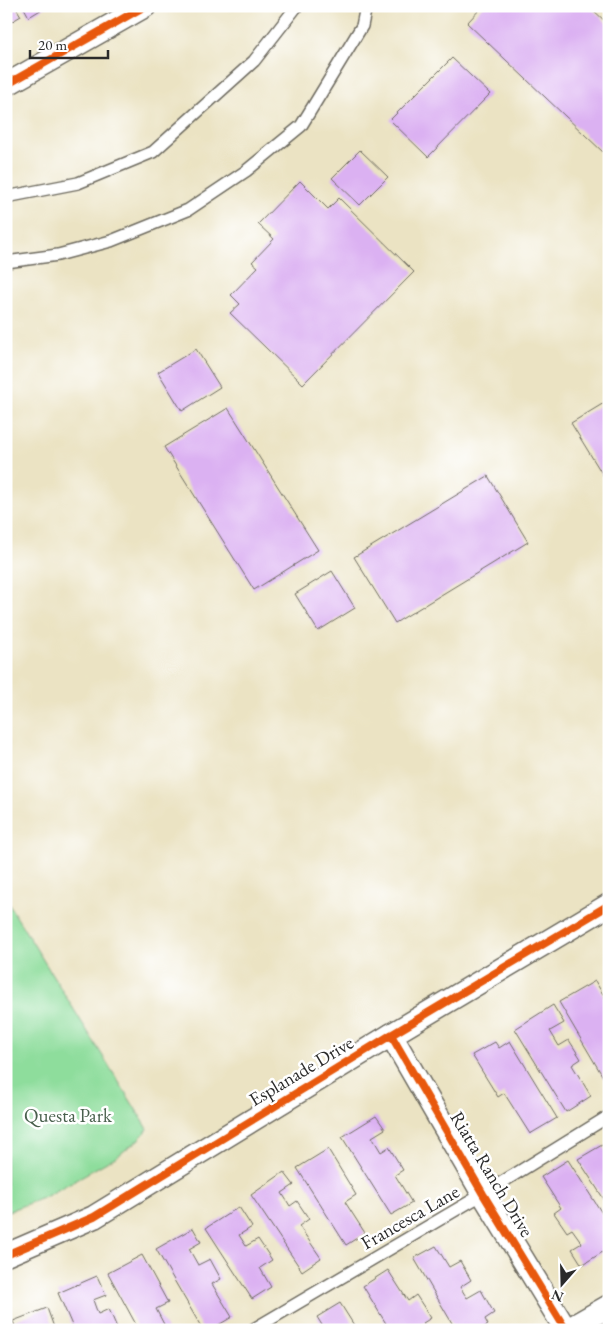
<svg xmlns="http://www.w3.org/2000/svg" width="615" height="1336" font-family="'EB Garamond',serif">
<rect width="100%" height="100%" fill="#fff"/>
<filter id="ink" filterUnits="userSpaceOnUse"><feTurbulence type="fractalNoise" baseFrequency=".02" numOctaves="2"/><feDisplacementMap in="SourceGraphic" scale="10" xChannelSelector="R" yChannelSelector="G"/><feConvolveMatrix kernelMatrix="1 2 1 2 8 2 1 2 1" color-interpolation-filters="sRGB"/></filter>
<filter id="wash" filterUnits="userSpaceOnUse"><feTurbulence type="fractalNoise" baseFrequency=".0096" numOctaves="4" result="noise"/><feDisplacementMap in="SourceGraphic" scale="20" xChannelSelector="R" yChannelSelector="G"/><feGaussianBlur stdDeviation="1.12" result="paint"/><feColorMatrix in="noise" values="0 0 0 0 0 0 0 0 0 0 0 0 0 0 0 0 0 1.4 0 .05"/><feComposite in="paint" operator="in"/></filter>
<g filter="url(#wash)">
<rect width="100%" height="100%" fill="#ebe3c3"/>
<path fill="#8edd9c" stroke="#5c8464" d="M6 900 148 1129 139 1139 119 1155 84 1175 45 1197 6 1212Z"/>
<g id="blocks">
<g fill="#dbb1f2">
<path d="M6 6H15L21 16 6 25Z"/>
<path d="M23 6H47L29 17Z"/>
<path d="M483 6H589L609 25V148L604 153 467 23Z"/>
<path d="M452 58 490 94 428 157 390 120Z"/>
<path d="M360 150 388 177 360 205 332 178Z"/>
<path d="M300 181 328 209 339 198 414 272 303 384 230 313 240 304 231 295 258 267 252 262 274 239 258 224Z"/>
<path d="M196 349 220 387 182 411 158 372Z"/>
<path d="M609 400V485L571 423Z"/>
<path d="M228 408 318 550 254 590 164 447Z"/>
<path d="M488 476 528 542 395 623 354 557Z"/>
<path d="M332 571 355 608 318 631 295 594Z"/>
<path d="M595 981 609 1004V1087L559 1002Z"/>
<path d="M553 1005 564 1023 550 1031 559 1046 569 1040 581 1059 572 1065 591 1096 566 1112 515 1029Z"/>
<path d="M510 1041 557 1118 530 1134 504 1093 498 1097 472 1055 495 1042 499 1048Z"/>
<path d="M376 1116 385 1129 372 1137 381 1152 389 1147 403 1170 395 1175 412 1203 391 1215 342 1137Z"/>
<path d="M602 1145 609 1155V1207L578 1159Z"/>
<path d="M328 1149 356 1195 345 1202 365 1233 346 1245 297 1168Z"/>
<path d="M568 1160 609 1224V1248L582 1265 572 1249 582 1243 572 1229 567 1232 554 1213 561 1208 541 1177Z"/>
<path d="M284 1172 294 1185 282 1193 290 1206 297 1201 309 1219 299 1226 321 1258 302 1271 251 1195Z"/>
<path d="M239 1207 252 1227 239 1235 246 1246 258 1239 272 1260 260 1268 271 1287 252 1299 206 1228Z"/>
<path d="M193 1228 201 1242 189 1249 198 1265 210 1259 221 1279 212 1284 232 1317 210 1330H203L156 1249Z"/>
<path d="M436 1246 449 1267 460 1261 471 1280 460 1287 467 1298 481 1290 494 1313 485 1319 488 1325 479 1330H456L414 1258Z"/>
<path d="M142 1255 168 1303 156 1309 167 1330H139L108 1273Z"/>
<path d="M388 1270 408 1301 416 1295 431 1318 423 1323 427 1330H390L363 1286Z"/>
<path d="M97 1276 106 1295 93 1300 98 1314 109 1309 118 1330H74L58 1293Z"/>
<path d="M340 1303 357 1330H325L317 1317Z"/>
<path d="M47 1308 55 1330H16L13 1321Z"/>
</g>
</g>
</g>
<g filter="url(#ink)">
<use href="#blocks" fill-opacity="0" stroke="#6e6b60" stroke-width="1"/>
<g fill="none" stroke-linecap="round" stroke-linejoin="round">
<g stroke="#6e6b60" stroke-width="14">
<g id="service">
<path d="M6 197 78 183 153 152 254 61 297 6"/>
<path d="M6 262 58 255 111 241 188 210 246 171 301 126 362 26 366 6"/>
<path d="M252 1330 483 1194 609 1116"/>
</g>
</g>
<g stroke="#6e6b60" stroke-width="25">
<g id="minor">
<path d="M6 85 145 6"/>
<path d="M391 1035 483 1194 566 1330"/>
<path d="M6 1255 94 1217 391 1035 609 905"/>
<path d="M567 1330 609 1306"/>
</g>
</g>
<use href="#service" stroke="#fff" stroke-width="11"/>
<use href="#minor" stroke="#fff" stroke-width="22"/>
<g stroke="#fff" stroke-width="11">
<g id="cycleway">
<path d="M6 85 145 6"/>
<path d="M391 1035 483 1194 566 1330"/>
<path d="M6 1255 94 1217 391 1035 609 905"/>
</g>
</g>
<use href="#cycleway" stroke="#e8590c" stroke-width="8"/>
</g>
</g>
<g text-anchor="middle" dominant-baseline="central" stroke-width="5" stroke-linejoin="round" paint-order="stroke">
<g font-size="19" fill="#2b2b2b" stroke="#fff">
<text transform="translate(301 1071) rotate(-31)">Esplanade Drive</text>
<text transform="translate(492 1174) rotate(59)">Riatta Ranch Drive</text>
<text transform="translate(410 1217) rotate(-30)">Francesca Lane</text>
</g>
<g font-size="19" fill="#49604d" stroke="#fff">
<text x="68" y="1115">Questa Park</text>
</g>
</g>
<rect width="615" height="1336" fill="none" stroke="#fff" stroke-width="25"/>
<g transform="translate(562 1284) rotate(200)" stroke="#ffffff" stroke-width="4" paint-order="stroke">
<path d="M0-4L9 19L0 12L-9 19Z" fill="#2b2b2b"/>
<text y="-8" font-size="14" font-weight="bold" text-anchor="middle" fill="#2b2b2b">N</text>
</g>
<path d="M30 50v8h78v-8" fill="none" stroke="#2b2b2b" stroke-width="2.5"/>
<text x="38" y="50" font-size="15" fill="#2b2b2b" stroke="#ffffff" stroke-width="4" paint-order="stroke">20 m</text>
</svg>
